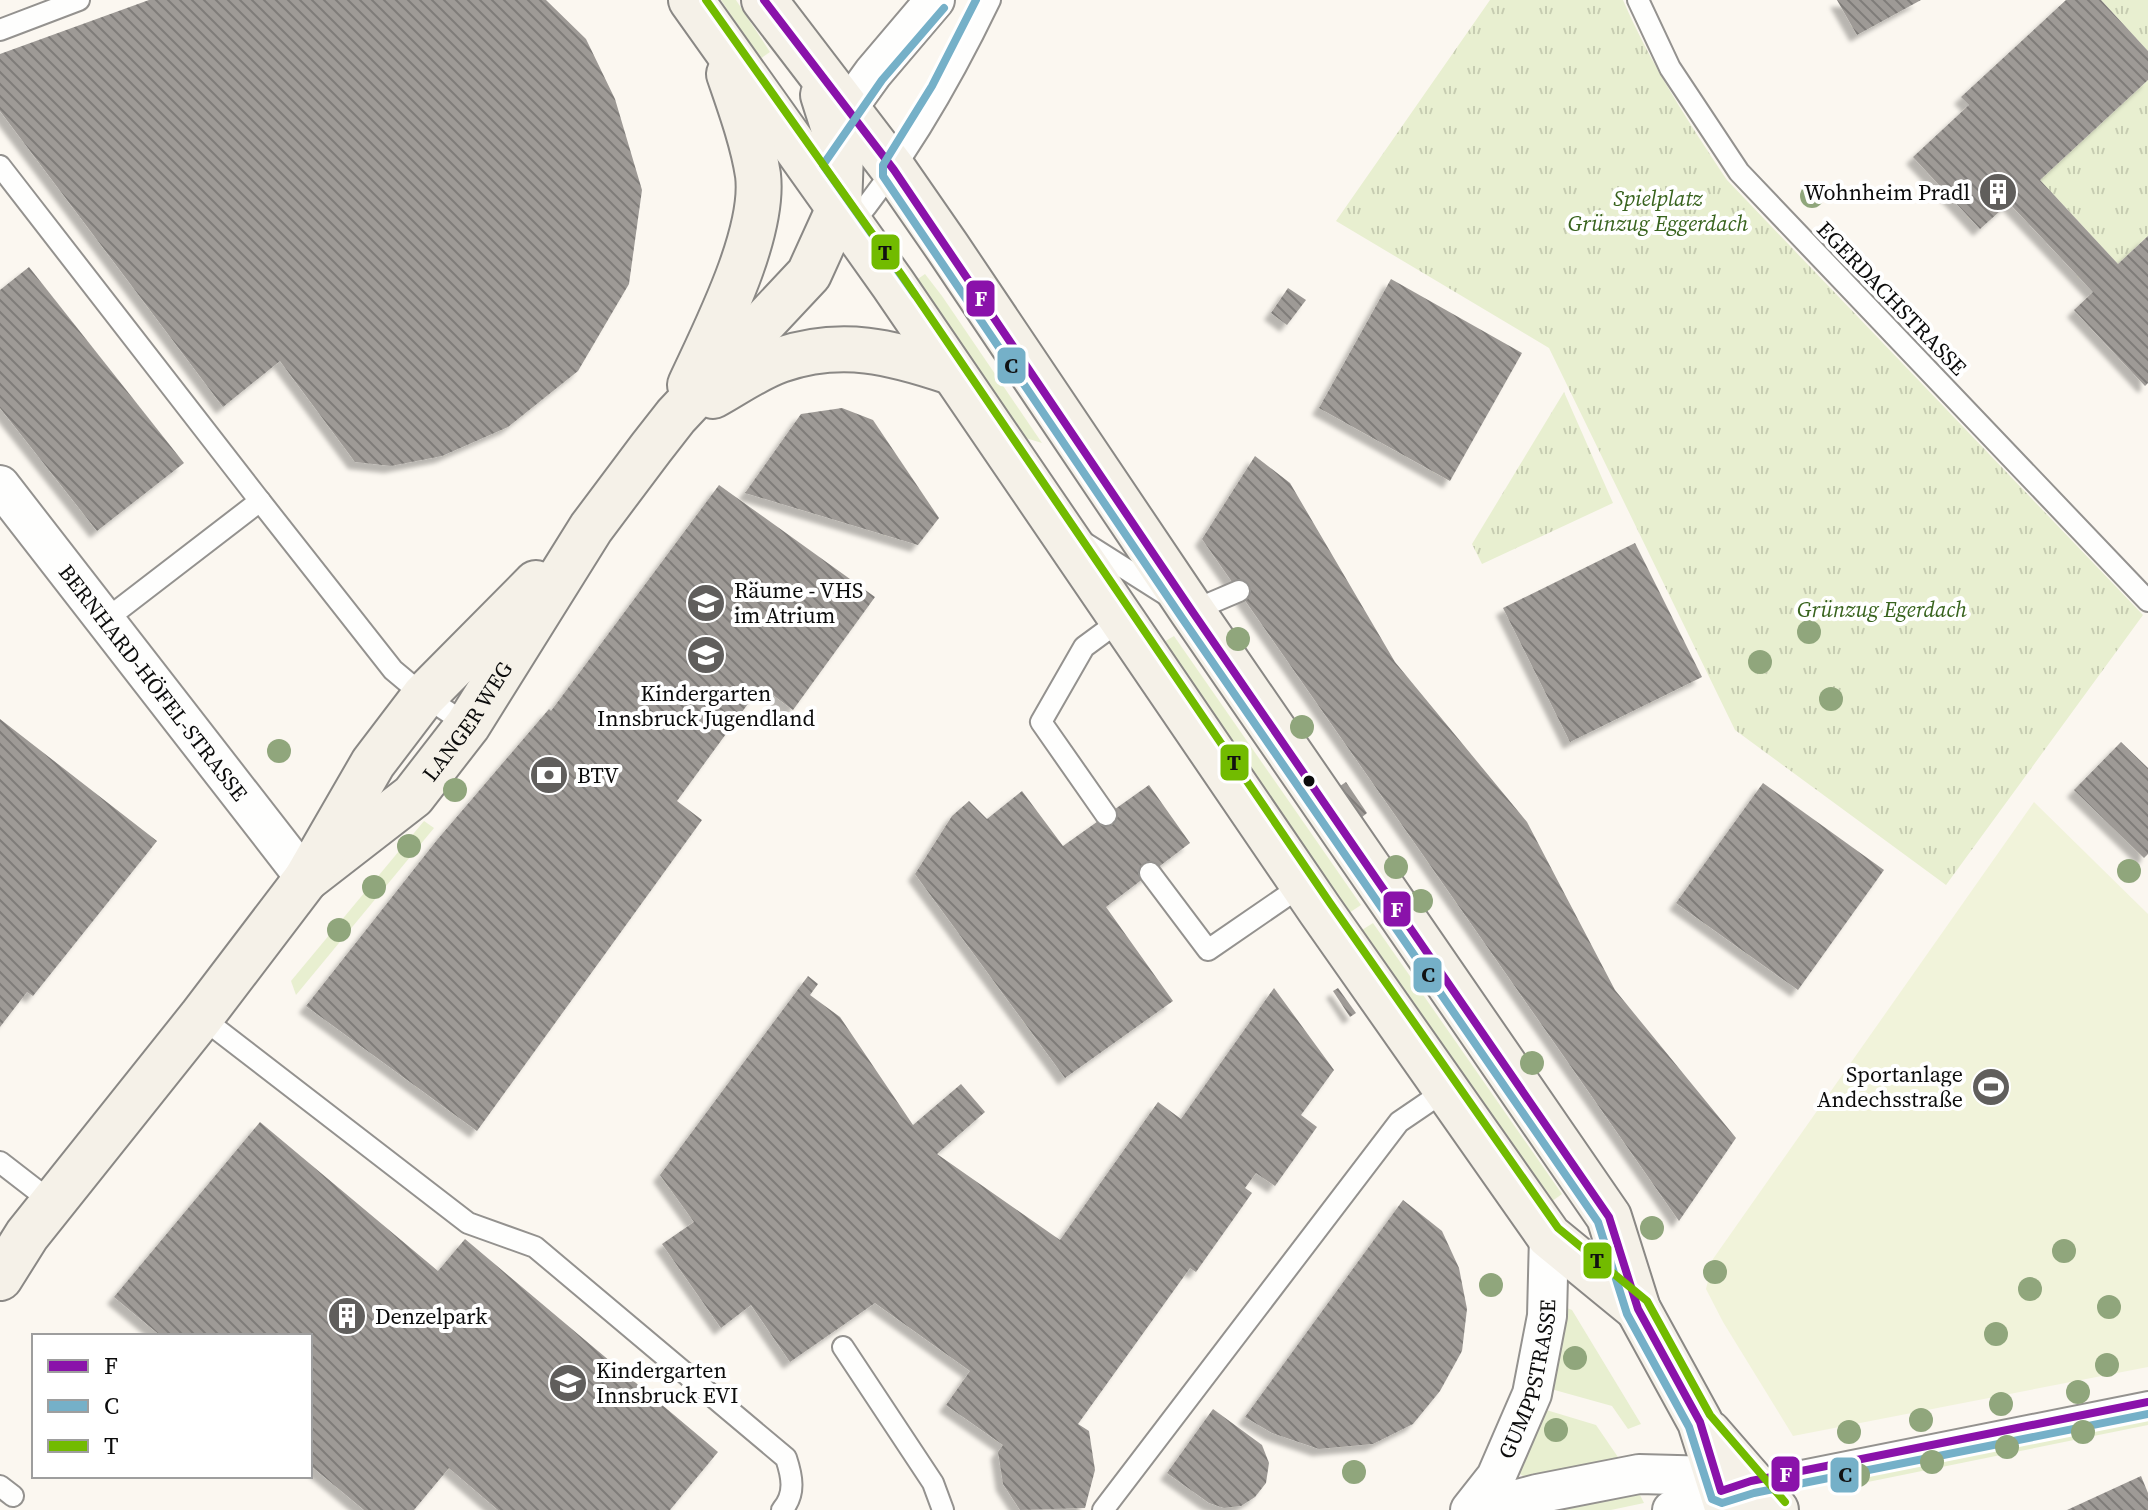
<svg xmlns="http://www.w3.org/2000/svg" width="2148" height="1510" font-family="'Source Serif 4',serif">
<defs>
<pattern id="park-tufts" width="24" height="20" patternUnits="userSpaceOnUse" patternTransform="scale(2)"><rect width="24" height="20" fill="#e8efd0"/><path d="M3 7l-1-3M5 7V3M7 7l1-3M15 17l-1-3M17 17v-4M19 17l1-3" fill="none" stroke="#c6ccb1"/></pattern>
<pattern id="building-back-hatch" width="6" height="6" patternUnits="userSpaceOnUse" patternTransform="scale(2)"><rect width="6" height="6" fill="#9e9a96"/><path d="M-1 5l2 2M0 0l6 6M5-1l2 2" fill="none" stroke="#7f7c79"/></pattern>
<filter id="shadow"><feDropShadow dx="-7" dy="7" stdDeviation="2" flood-color="#0004"/></filter>
</defs>
<rect width="100%" height="100%" fill="#fbf7f0"/>
<g fill="#e8efd0">
<path d="M721 0H736L770 52 760 59Z"/>
<path d="M925 274 942 296 1042 443 1019 436 915 281Z"/>
<path d="M1174 636 1361 905 1349 913 1162 643Z"/>
<path d="M424 821 434 828 296 995 291 981Z"/>
<path d="M1373 923 1562 1194 1551 1202 1362 930Z"/>
<path d="M1567 1308 1572 1310 1641 1424 1628 1429 1612 1406 1551 1389 1562 1309Z"/>
<path d="M1543 1409 1596 1425 1620 1460 1528 1479 1518 1473Z"/>
<path d="M2148 1415V1425L1853 1485 1850 1476Z"/>
<path d="M1636 1487 1644 1503 1611 1510H1545Z"/>
</g>
<g fill="url(#park-tufts)">
<path d="M1490 0H1623C1650 63 1689 123 1727 180L2143 615 1946 885 1735 730 1549 348 1336 221Z"/>
<path d="M2101 0H2148V51Z"/>
<path d="M2148 80V236L2118 264 2040 180Z"/>
<path d="M1564 392 1613 503 1482 564 1472 544Z"/>
</g>
<path fill="#f1f3da" d="M2034 802 2148 914V1367L1793 1436 1723 1322 1706 1289 1713 1259Z"/>
<g fill="url(#building-back-hatch)" filter="url(#shadow)">
<path d="M149 0H546L586 39 615 99 642 190 629 284 578 371 508 427 442 456 391 466 355 462 280 361 223 407 0 111V54Z"/>
<path d="M1837 0H1921L1857 35Z"/>
<path d="M2066 0H2101L2148 51V80L2040 180 2118 264 2148 236V383L2145 386 2074 310 2093 292 2009 203 1980 229 1913 157 1969 105 1961 97Z"/>
<path d="M29 267 184 463 97 531 0 408V290Z"/>
<path d="M1391 279 1522 353 1450 481 1319 408Z"/>
<path d="M1288 288 1306 300 1287 325 1271 313Z"/>
<path d="M842 408 873 420 939 518 918 545 745 493 801 414Z"/>
<path d="M1255 456 1290 483 1395 662 1527 822 1615 990 1736 1138 1679 1221 1202 539Z"/>
<path d="M719 485 875 597 793 710 761 686 677 801 702 820 477 1131 306 1006 437 840 549 709 551 711Z"/>
<path d="M1635 543 1702 677 1570 742 1503 608Z"/>
<path d="M0 719 157 841 33 996 27 992 0 1027Z"/>
<path d="M2121 742 2148 768V854L2144 858 2074 790Z"/>
<path d="M1346 782 1367 813 1361 818 1340 786Z"/>
<path d="M1763 783 1884 870 1798 990 1676 903Z"/>
<path d="M1149 785 1190 843 1106 907 1173 1001 1065 1078 915 874 952 816 969 801 987 819 1022 791 1063 846Z"/>
<path d="M808 976 818 984 810 995 840 1017 913 1125 961 1084 985 1112 937 1154 1060 1240 1158 1102 1181 1119 1274 988 1334 1070 1301 1115 1317 1127 1275 1186 1256 1173 1245 1188 1252 1193 1196 1272 1190 1268 1078 1424 1089 1431 1095 1470 1085 1508 1020 1510 1003 1484 998 1452 1003 1445 946 1405 970 1371 875 1303 790 1362 751 1305 721 1328 662 1244 694 1222 660 1175Z"/>
<path d="M1338 988 1356 1013 1350 1017 1333 991Z"/>
<path d="M260 1122 438 1271 465 1239 718 1452 670 1510H498L449 1468 414 1510H364L310 1465V1336H161L114 1297Z"/>
<path d="M1403 1200 1442 1231 1459 1268 1467 1309 1462 1351 1440 1391 1413 1424 1373 1444 1319 1449 1272 1433 1245 1417Z"/>
<path d="M1213 1409 1262 1445 1269 1463 1266 1483 1255 1497 1241 1506 1224 1508 1209 1503 1167 1473Z"/>
<path d="M2141 1476 2148 1493V1510H2067Z"/>
</g>
<g fill="none" stroke-linecap="round" stroke-linejoin="round">
<g stroke="#94928f" stroke-width="24">
<g id="lane">
<path d="M1638 0 1670 68 1739 172 2148 601"/>
<path d="M0 30 79 0"/>
<path d="M0 166 260 501 104 621"/>
<path d="M848 229C906 160 951 81 990 0"/>
<path d="M260 501 393 670 424 696 468 725"/>
<path d="M1083 542 1192 611 1239 591"/>
<path d="M1106 815 1041 722 1084 647 1122 619"/>
<path d="M1150 873 1208 950 1304 884"/>
<path d="M201 1017 468 1223 535 1247 786 1458C792 1476 796 1494 782 1510"/>
<path d="M0 1162 53 1203"/>
<path d="M843 1347 933 1483 943 1510"/>
<path d="M1752 1481 2148 1402"/>
<path d="M0 1486 13 1496"/>
<path d="M1103 1510 1399 1122 1446 1090"/>
</g>
</g>
<g stroke="#94928f" stroke-width="42">
<g id="street">
<path d="M847 109 873 73 935 0"/>
<path id="s1" d="M0 485 306 879"/>
<path id="s2" d="M1470 1510 1496 1477 1532 1394 1547 1316 1549 1236"/>
<path d="M1475 1510 1537 1494 1639 1474 1715 1476 1744 1480"/>
<path d="M1672 1510 1741 1484"/>
</g>
</g>
<g stroke="#8a8885" stroke-width="48">
<g id="secondary">
<path d="M691 0 893 284 1320 910 1549 1236 1638 1309"/>
<path d="M764 0 894 170 948 248 1192 611 1609 1217 1638 1309 1700 1422 1728 1510"/>
<path d="M690 385C715 331 765 234 758 175 753 142 740 106 729 74"/>
<path d="M713 396C735 384 757 368 780 360 842 339 892 352 951 372"/>
<path id="s3" d="M306 879 413 796 468 725 591 528 651 448 676 416 809 274 839 208 841 152 823 95"/>
<path d="M0 1278 27 1235 201 1017 306 879 373 763 424 696 536 583"/>
<path d="M1709 1433 1776 1510"/>
</g>
</g>
<use href="#lane" stroke="#fefefd" stroke-width="20"/>
<use href="#street" stroke="#fefefd" stroke-width="38"/>
<use href="#secondary" stroke="#f5f1e8" stroke-width="44"/>
<g stroke="#fff" stroke-width="14">
<path id="bus-1" d="M764 0 894 170 1192 611 1609 1217 1638 1309 1700 1422 1721 1491 1751 1481 2148 1402"/>
</g>
<g stroke="#fff" stroke-width="14">
<g id="bus-2">
<path d="M976 0 932 86 883 165V176L1182 618 1598 1222 1627 1314 1689 1427 1712 1499 1722 1503 1754 1493 2148 1414"/>
<path d="M915 295 823 165 882 80 944 8"/>
</g>
</g>
<g stroke="#fff" stroke-width="14">
<path id="bus-3" d="M706 0 903 277 1330 903 1558 1228 1647 1301 1710 1415 1785 1502"/>
</g>
<use href="#bus-1" stroke="#8a12aa" stroke-width="8"/>
<use href="#bus-2" stroke="#75b0c8" stroke-width="8"/>
<use href="#bus-3" stroke="#72bb00" stroke-width="8"/>
</g>
<g fill="#90a67c">
<circle cx="1812" cy="196" r="12"/>
<circle cx="1809" cy="632" r="12"/>
<circle cx="1238" cy="639" r="12"/>
<circle cx="1760" cy="662" r="12"/>
<circle cx="1831" cy="699" r="12"/>
<circle cx="1302" cy="727" r="12"/>
<circle cx="279" cy="751" r="12"/>
<circle cx="455" cy="790" r="12"/>
<circle cx="409" cy="846" r="12"/>
<circle cx="1396" cy="867" r="12"/>
<circle cx="2129" cy="871" r="12"/>
<circle cx="374" cy="887" r="12"/>
<circle cx="1421" cy="901" r="12"/>
<circle cx="339" cy="930" r="12"/>
<circle cx="1532" cy="1063" r="12"/>
<circle cx="1652" cy="1228" r="12"/>
<circle cx="2064" cy="1251" r="12"/>
<circle cx="1715" cy="1272" r="12"/>
<circle cx="1491" cy="1285" r="12"/>
<circle cx="2030" cy="1289" r="12"/>
<circle cx="2109" cy="1307" r="12"/>
<circle cx="1996" cy="1334" r="12"/>
<circle cx="1575" cy="1358" r="12"/>
<circle cx="2107" cy="1365" r="12"/>
<circle cx="2078" cy="1392" r="12"/>
<circle cx="2001" cy="1404" r="12"/>
<circle cx="1921" cy="1420" r="12"/>
<circle cx="1556" cy="1430" r="12"/>
<circle cx="1849" cy="1432" r="12"/>
<circle cx="2083" cy="1432" r="12"/>
<circle cx="2007" cy="1447" r="12"/>
<circle cx="1932" cy="1462" r="12"/>
<circle cx="1354" cy="1472" r="12"/>
<circle cx="1858" cy="1475" r="12"/>
</g>
<defs>
<g id="building-disc" transform="scale(2)"><circle r="9.5" fill="#605e5c" stroke="#fff"/><path d="M-4-6H4V6H1V3H-1V6H-4ZM-2.5-4.3h1.7v1.8h-1.7ZM.8-4.3h1.7v1.8H.8ZM-2.5-1h1.7V.8h-1.7ZM.8-1h1.7V.8H.8Z" fill="#fff"/></g>
<g id="school-disc" transform="scale(2)"><circle r="9.5" fill="#605e5c" stroke="#fff"/><path d="M0-5L7-2L0 1L-7-2ZM-4 1L0 2.5L4 1V4Q0 6-4 4Z" fill="#fff"/></g>
<g id="bank-disc" transform="scale(2)"><circle r="9.5" fill="#605e5c" stroke="#fff"/><path d="M-6-4H6V4H-6ZM0-2.3a2.3 2.3 0 1 0 0 4.6a2.3 2.3 0 1 0 0-4.6Z" fill="#fff"/></g>
<g id="stadium-disc" transform="scale(2)"><circle r="9.5" fill="#605e5c" stroke="#fff"/><path d="M0-5a6.5 5 0 1 0 0 10a6.5 5 0 1 0 0-10ZM-3.5-1.8h7v3.6h-7Z" fill="#fff"/></g>
</defs>
<g fill-rule="evenodd">
<use href="#building-disc" x="1998" y="192"/>
<use href="#school-disc" x="706" y="603"/>
<use href="#school-disc" x="706" y="655"/>
<use href="#bank-disc" x="549" y="775"/>
<use href="#stadium-disc" x="1991" y="1087"/>
<use href="#building-disc" x="347" y="1316"/>
<use href="#school-disc" x="568" y="1383"/>
</g>
<circle fill="#0c0c0c" stroke="#fff" stroke-width="3" cx="1309" cy="781" r="7"/>
<g text-anchor="middle" dominant-baseline="central" stroke-width="8" stroke-linejoin="round" paint-order="stroke">
<g font-size="22" fill="#0c0c0c" stroke="#fff" text-anchor="start">
<text x="1970" y="192" text-anchor="end">Wohnheim Pradl</text>
<text x="734" y="590">Räume - VHS<tspan x="734" dy="25">im Atrium</tspan></text>
<text x="706" y="693" text-anchor="middle">Kindergarten<tspan x="706" dy="25">Innsbruck Jugendland</tspan></text>
<text x="577" y="775">BTV</text>
<text x="1963" y="1074" text-anchor="end">Sportanlage<tspan x="1963" dy="25">Andechsstraße</tspan></text>
<text x="375" y="1316">Denzelpark</text>
<text x="596" y="1370">Kindergarten<tspan x="596" dy="25">Innsbruck EVI</tspan></text>
</g>
<g font-size="22" font-style="italic" fill="#38631e" stroke="#fff">
<text x="1658" y="198">Spielplatz<tspan x="1658" dy="25">Grünzug Eggerdach</tspan></text>
<text x="1882" y="609">Grünzug Egerdach</text>
</g>
<g font-size="22" fill="#0c0c0c" stroke="#fff">
<text transform="translate(1892 298) rotate(46)">EGERDACHSTRASSE</text>
<text stroke="none"><textPath href="#s1" startOffset="250">BERNHARD-HÖFEL-STRASSE</textPath></text>
<text stroke="none"><textPath href="#s3" startOffset="228">LANGER WEG</textPath></text>
<text stroke="none"><textPath href="#s2" startOffset="146">GUMPPSTRASSE</textPath></text>
</g>
</g>
<g stroke="#fff" stroke-width="3">
<rect x="870" y="233" width="31" height="38" rx="8" fill="#72bb00"/>
<rect x="965" y="279" width="31" height="39" rx="8" fill="#8a12aa"/>
<rect x="996" y="346" width="31" height="39" rx="8" fill="#75b0c8"/>
<rect x="1219" y="743" width="31" height="39" rx="8" fill="#72bb00"/>
<rect x="1382" y="890" width="30" height="38" rx="8" fill="#8a12aa"/>
<rect x="1412" y="956" width="31" height="38" rx="8" fill="#75b0c8"/>
<rect x="1582" y="1241" width="31" height="39" rx="8" fill="#72bb00"/>
<rect x="1770" y="1455" width="31" height="38" rx="8" fill="#8a12aa"/>
<rect x="1829" y="1456" width="31" height="38" rx="8" fill="#75b0c8"/>
</g>
<g font-size="22" text-anchor="middle" font-weight="bold" fill="#fff">
<text x="981" y="306">F</text>
<text x="1397" y="917">F</text>
<text x="1786" y="1482">F</text>
</g>
<g font-size="22" text-anchor="middle" font-weight="bold" fill="#111">
<text x="885" y="260">T</text>
<text x="1011" y="373">C</text>
<text x="1234" y="770">T</text>
<text x="1428" y="982">C</text>
<text x="1597" y="1268">T</text>
<text x="1845" y="1482">C</text>
</g>
<rect x="32" y="1334" width="280" height="144" fill="#ffffff" stroke="#9e9e9e" stroke-width="2"/>
<rect x="48" y="1360" width="40" height="12" fill="#8a12aa" stroke="#9e9e9e" stroke-width="2"/>
<text x="104" y="1374" font-size="24" fill="#0c0c0c">F</text>
<rect x="48" y="1400" width="40" height="12" fill="#75b0c8" stroke="#9e9e9e" stroke-width="2"/>
<text x="104" y="1414" font-size="24" fill="#0c0c0c">C</text>
<rect x="48" y="1440" width="40" height="12" fill="#72bb00" stroke="#9e9e9e" stroke-width="2"/>
<text x="104" y="1454" font-size="24" fill="#0c0c0c">T</text>
</svg>
